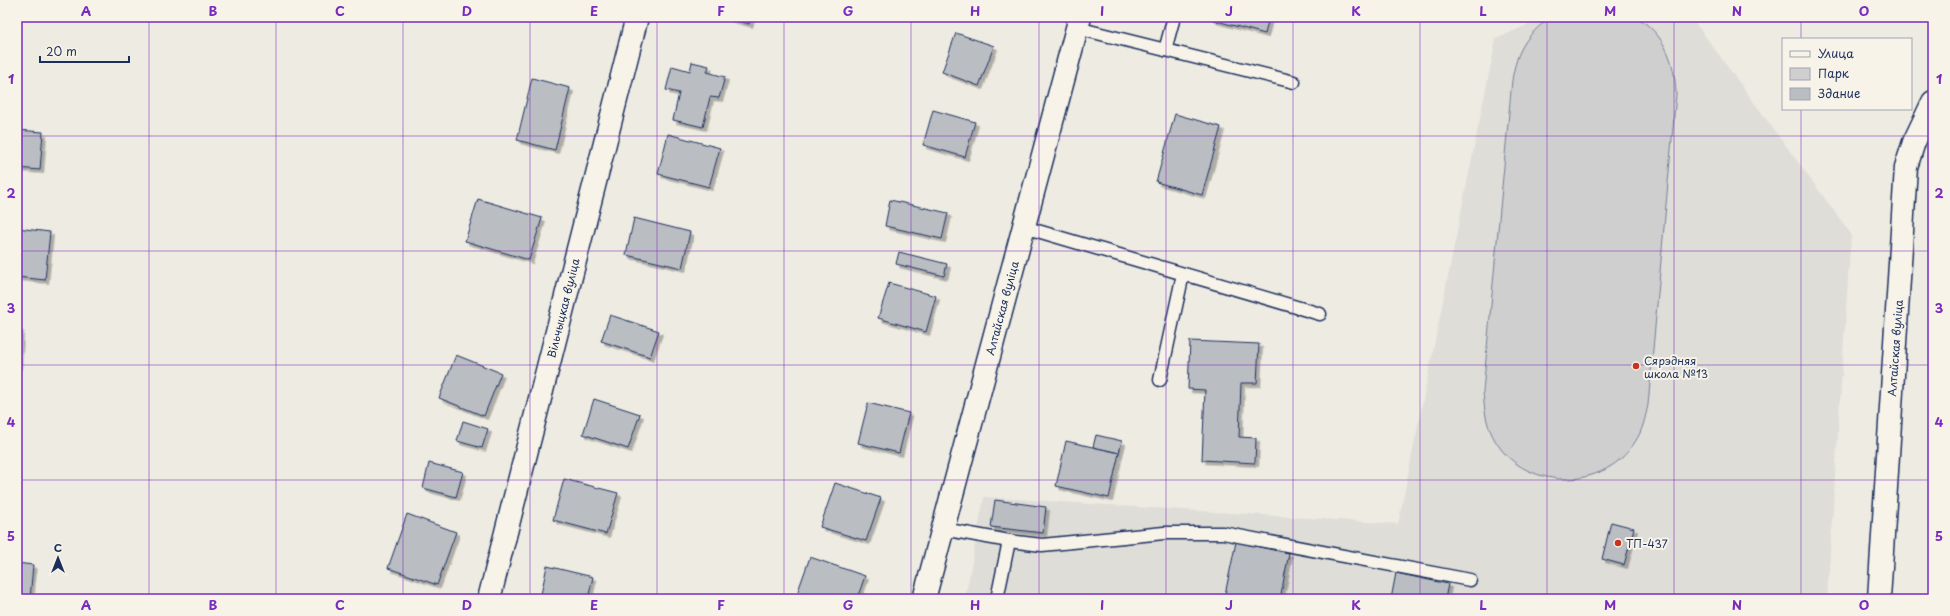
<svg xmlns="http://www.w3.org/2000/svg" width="1950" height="616" font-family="'Playpen Sans',sans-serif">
<defs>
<filter id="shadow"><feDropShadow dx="3.5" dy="3.5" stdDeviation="0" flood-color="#0004"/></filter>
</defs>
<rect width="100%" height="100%" fill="#eeebe2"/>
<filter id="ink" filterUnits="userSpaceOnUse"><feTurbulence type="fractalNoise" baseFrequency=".025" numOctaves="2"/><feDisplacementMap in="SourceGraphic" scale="8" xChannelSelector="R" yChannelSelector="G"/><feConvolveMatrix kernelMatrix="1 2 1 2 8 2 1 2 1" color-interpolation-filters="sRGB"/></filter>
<g filter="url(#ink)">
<path fill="#deddd8" d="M1544 17H1691L1851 234 1827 599H965L984 497 1398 524 1496 39Z"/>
<path fill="#cfcfcf" stroke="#757f96" d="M1551 17H1636C1665 34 1675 62 1676 94L1648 405C1645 418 1643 430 1635 442 1601 496 1514 490 1490 430 1485 418 1484 405 1483 391L1512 80C1517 50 1526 35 1551 17Z"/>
<g fill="#babdc2" stroke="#1b2f5e" filter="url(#shadow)">
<path d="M724 17H751L749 24Z"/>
<path d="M1214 17H1269L1265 34 1213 20Z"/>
<path d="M956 33 994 46 979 86 942 72Z"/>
<path d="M692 62 709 66 707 72 725 77 719 98 710 97 703 127 673 120 679 93 666 90 672 66 690 71Z"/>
<path d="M532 78 570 88 555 150 517 140Z"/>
<path d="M933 110 975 122 965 157 923 145Z"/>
<path d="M1175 114 1221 127 1202 195 1156 182Z"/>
<path d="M17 130 43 132 40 170 17 168Z"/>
<path d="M668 134 720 148 709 187 658 174Z"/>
<path d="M478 199 542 218 529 260 465 241Z"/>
<path d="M890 200 948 213 942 239 885 226Z"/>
<path d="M634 218 690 232 682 268 626 255Z"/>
<path d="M17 228 50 232 45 280 17 277Z"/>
<path d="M899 252 947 264 944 276 896 264Z"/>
<path d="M889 283 936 296 926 332 878 318Z"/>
<path d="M610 315 659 331 650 357 601 341Z"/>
<path d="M17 328H20L18 366H17Z"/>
<path d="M1190 341 1259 344 1257 383H1241L1239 437 1256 438 1255 463 1202 460 1205 390 1188 389Z"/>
<path d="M456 355 501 373 484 416 439 398Z"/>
<path d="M594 399 640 414 628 449 583 434Z"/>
<path d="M868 403 909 413 899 453 858 443Z"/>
<path d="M463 421 488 429 482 448 457 441Z"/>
<path d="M1096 435 1122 441 1119 453 1093 447Z"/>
<path d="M1066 441 1119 453 1109 498 1056 486Z"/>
<path d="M429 463 463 472 456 497 423 488Z"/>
<path d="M564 479 618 493 606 534 553 520Z"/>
<path d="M835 483 881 498 866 541 820 527Z"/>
<path d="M995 500 1046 507 1043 533 991 527Z"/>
<path d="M407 514 456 532 437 585 388 568Z"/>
<path d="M1611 522 1634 528 1624 565 1602 559Z"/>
<path d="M1236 542 1289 553 1280 599H1224Z"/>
<path d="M810 557 865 576 857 599H822L798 591Z"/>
<path d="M17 563 33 565 30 599H17Z"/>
<path d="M547 566 593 577 588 599H540Z"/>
<path d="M1396 573 1448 584 1445 599H1391Z"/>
</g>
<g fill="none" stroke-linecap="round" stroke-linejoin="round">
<g stroke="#1b2f5e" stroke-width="15">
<g id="lane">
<path d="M1077 28 1294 82"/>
<path d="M1165 50 1174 17"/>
<path d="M1024 227 1320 314"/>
<path d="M1160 380 1183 274"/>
<path d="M943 529 1009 541"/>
<path d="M997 599 1009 541 1042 545 1164 533H1223L1470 580"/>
</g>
</g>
<g stroke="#1b2f5e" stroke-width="25">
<g id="street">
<path d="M489 599 637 17"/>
<path d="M1879 599 1906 167 1914 142 1933 102"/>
</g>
</g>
<g stroke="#1b2f5e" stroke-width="25">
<path id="secondary" d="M924 599 1080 17"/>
</g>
<path stroke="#1b2f5e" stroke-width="2.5" stroke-dasharray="1 3" stroke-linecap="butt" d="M1915 599 1933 593"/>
<use href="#lane" stroke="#f7f3e8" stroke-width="12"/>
<use href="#street" stroke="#f7f3e8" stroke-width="22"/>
<use href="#secondary" stroke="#f7f3e8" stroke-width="22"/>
</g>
</g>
<path fill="none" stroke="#7b2cbf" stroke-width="1" stroke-opacity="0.55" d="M149 17V599M276 17V599M403 17V599M530 17V599M657 17V599M784 17V599M911 17V599M1039 17V599M1166 17V599M1293 17V599M1420 17V599M1547 17V599M1674 17V599M1801 17V39M1801 109V599M17 136H1933M17 251H1933M17 365H1933M17 480H1933"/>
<g fill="#c8321e" stroke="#f7f3e8" stroke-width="1.5">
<circle cx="1636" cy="366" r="4"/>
<circle cx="1618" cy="543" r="4"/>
</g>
<g text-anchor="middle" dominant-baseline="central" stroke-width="4" stroke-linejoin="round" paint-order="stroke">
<g font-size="11" fill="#1b2f5e" stroke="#f7f3e8">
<text transform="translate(563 308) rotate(-76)">Вільчыцкая вуліца</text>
<text transform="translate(1002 308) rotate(-75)">Алтайская вуліца</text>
<text transform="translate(1895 348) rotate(-86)">Алтайская вуліца</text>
</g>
<g font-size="11" fill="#1b2f5e" stroke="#f7f3e8" text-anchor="start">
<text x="1644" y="360">Сярэдняя<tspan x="1644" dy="13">школа №13</tspan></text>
<text x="1626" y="543">ТП-437</text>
</g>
</g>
<rect width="1950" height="616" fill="none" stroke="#f7f3e8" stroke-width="44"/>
<rect x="1782" y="38" width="130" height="72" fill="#f7f3e8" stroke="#9fa5b1"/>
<rect x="1790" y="51" width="20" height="6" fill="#f7f3e8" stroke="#9fa5b1"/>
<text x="1818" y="58" font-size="12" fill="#1b2f5e">Улица</text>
<rect x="1790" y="68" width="20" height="12" fill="#cfcfcf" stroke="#9fa5b1"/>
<text x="1818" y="78" font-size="12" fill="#1b2f5e">Парк</text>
<rect x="1790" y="88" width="20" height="12" fill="#babdc2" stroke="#9fa5b1"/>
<text x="1818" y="98" font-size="12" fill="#1b2f5e">Здание</text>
<g transform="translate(58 558)" stroke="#f7f3e8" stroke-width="3" paint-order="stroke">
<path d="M0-3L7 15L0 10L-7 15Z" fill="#1b2f5e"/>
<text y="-6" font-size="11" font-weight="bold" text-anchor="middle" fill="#1b2f5e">С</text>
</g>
<path d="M40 56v6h89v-6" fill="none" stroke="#1b2f5e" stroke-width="2"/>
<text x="46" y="56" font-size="12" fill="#1b2f5e" stroke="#f7f3e8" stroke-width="3" paint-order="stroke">20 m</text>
<rect x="22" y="22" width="1906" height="572" fill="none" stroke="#7b2cbf" stroke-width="1.5"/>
<g font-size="13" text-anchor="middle" font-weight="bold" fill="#7b2cbf">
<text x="86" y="16">A</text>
<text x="213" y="16">B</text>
<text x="340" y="16">C</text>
<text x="467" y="16">D</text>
<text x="594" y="16">E</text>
<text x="721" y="16">F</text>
<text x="848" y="16">G</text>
<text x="975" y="16">H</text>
<text x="1102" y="16">I</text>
<text x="1229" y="16">J</text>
<text x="1356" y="16">K</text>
<text x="1483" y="16">L</text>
<text x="1610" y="16">M</text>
<text x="1737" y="16">N</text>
<text x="1864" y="16">O</text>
<text x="11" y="84">1</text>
<text x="1939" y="84">1</text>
<text x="11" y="198">2</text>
<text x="1939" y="198">2</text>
<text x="11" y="313">3</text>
<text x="1939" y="313">3</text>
<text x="11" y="427">4</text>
<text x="1939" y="427">4</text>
<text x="11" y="541">5</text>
<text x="1939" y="541">5</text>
<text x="86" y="610">A</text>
<text x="213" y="610">B</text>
<text x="340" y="610">C</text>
<text x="467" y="610">D</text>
<text x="594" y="610">E</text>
<text x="721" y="610">F</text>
<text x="848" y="610">G</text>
<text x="975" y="610">H</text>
<text x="1102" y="610">I</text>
<text x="1229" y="610">J</text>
<text x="1356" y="610">K</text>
<text x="1483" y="610">L</text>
<text x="1610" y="610">M</text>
<text x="1737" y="610">N</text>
<text x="1864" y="610">O</text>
</g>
</svg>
